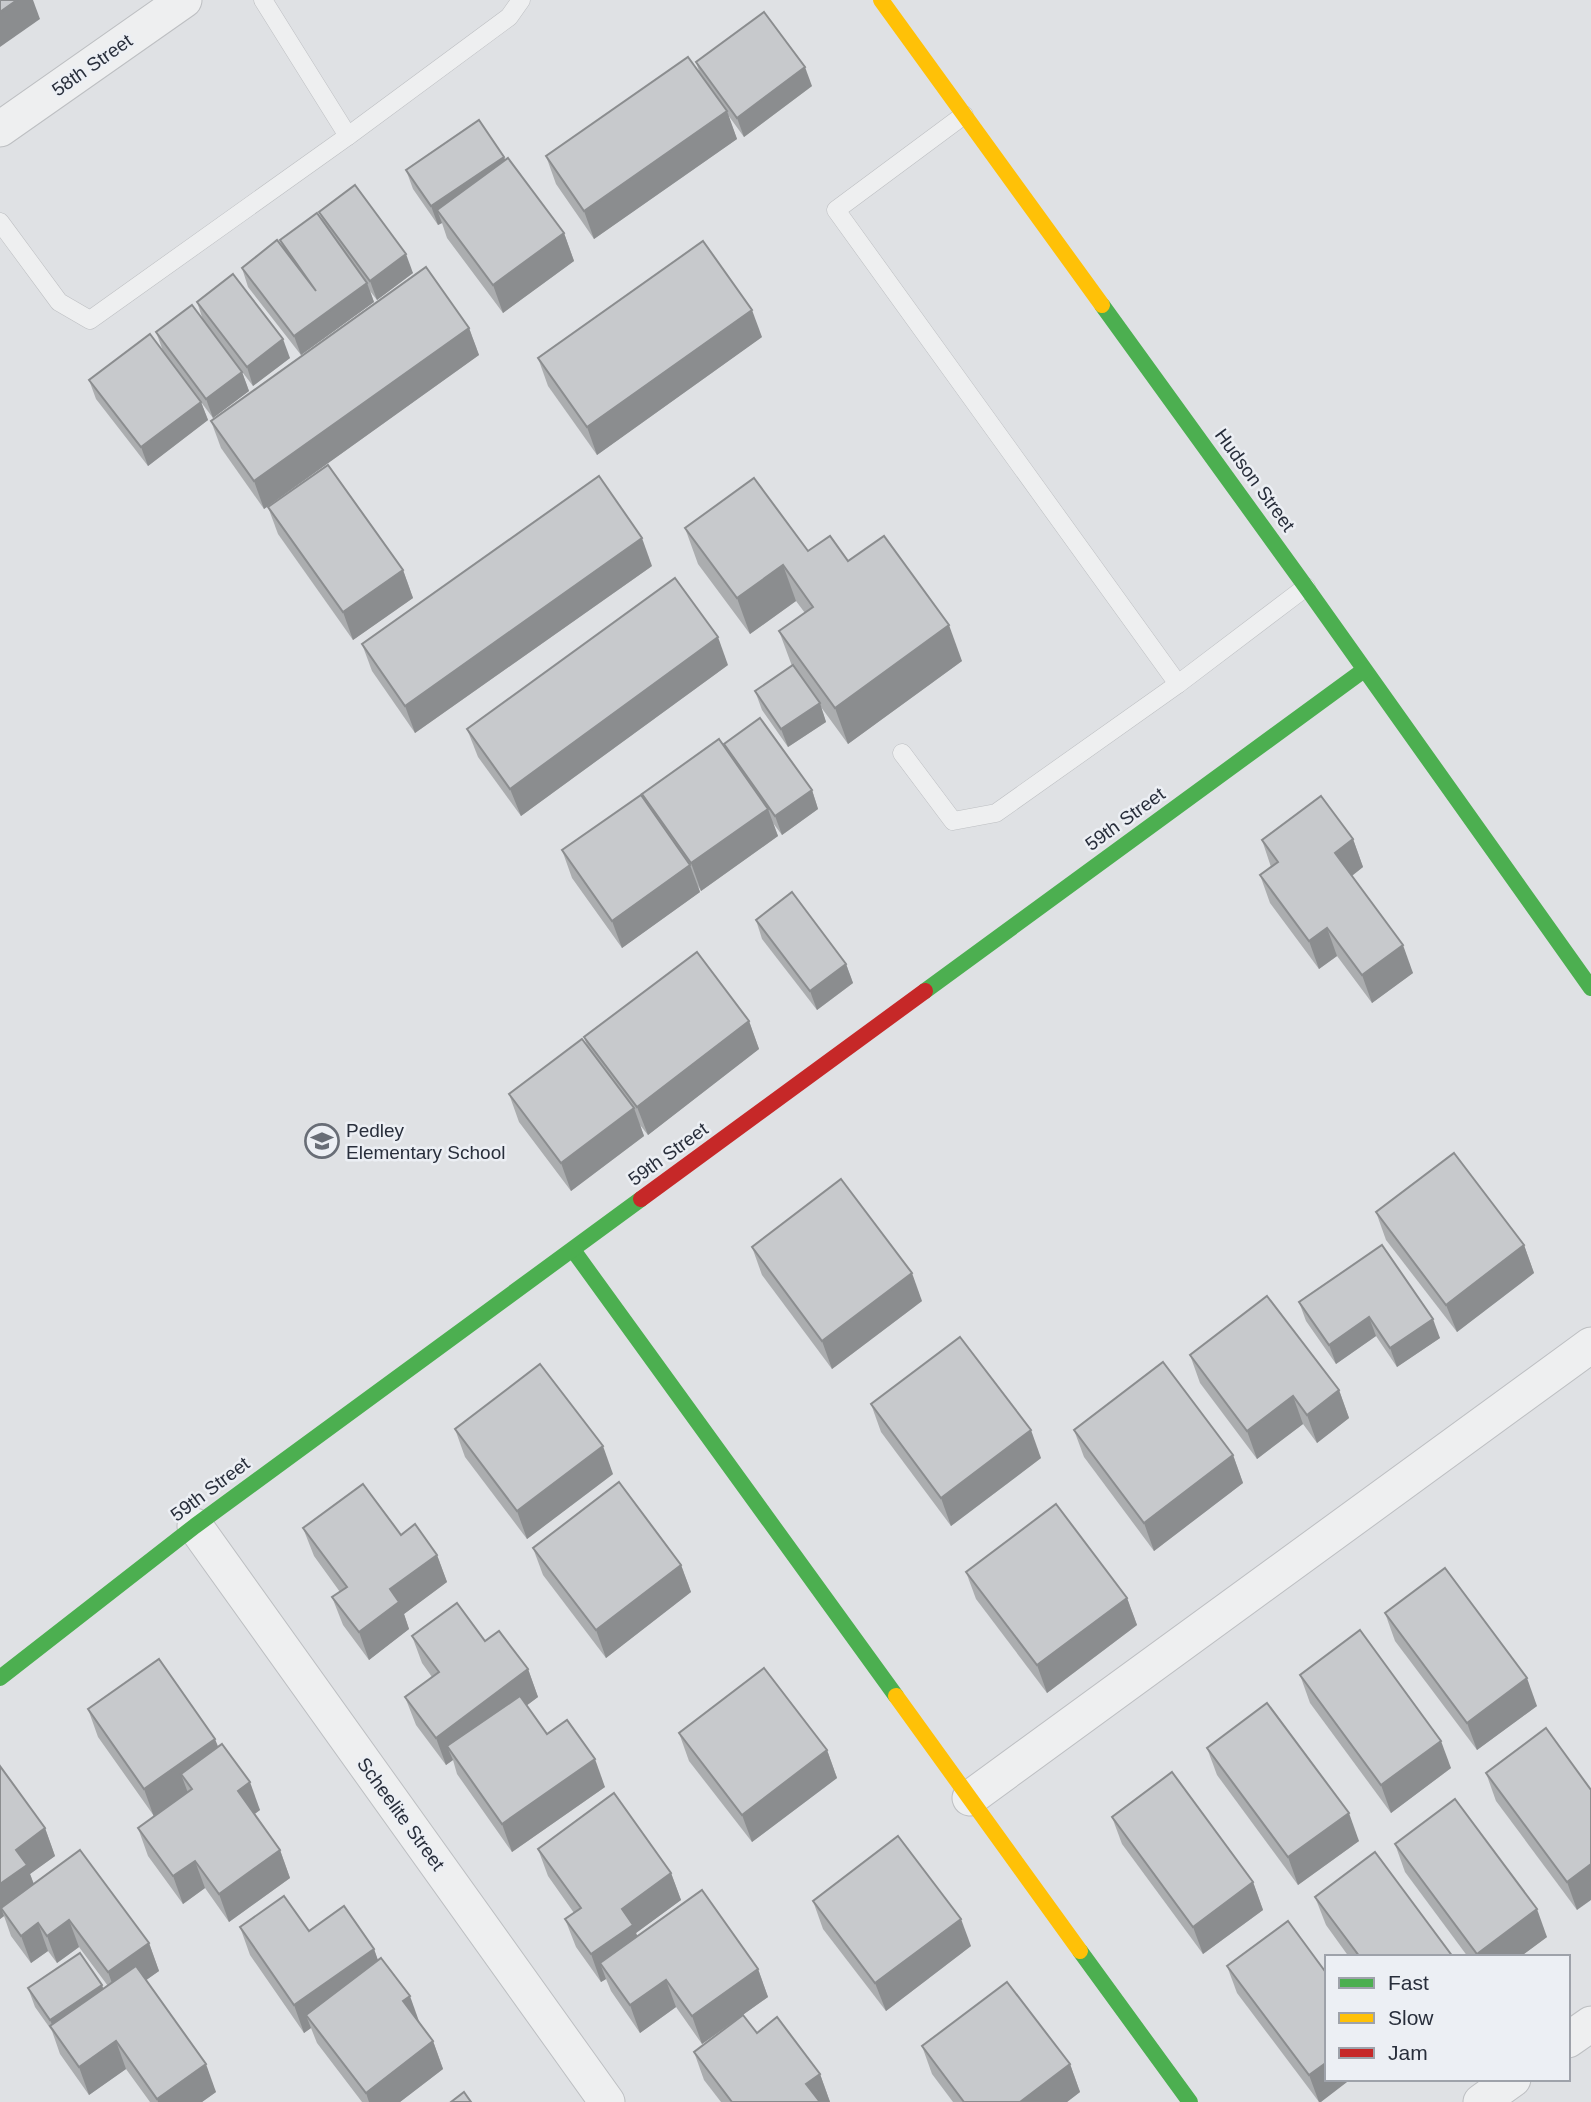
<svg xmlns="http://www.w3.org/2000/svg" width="1591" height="2102" font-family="Arial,sans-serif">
<rect width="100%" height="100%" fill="#dfe1e4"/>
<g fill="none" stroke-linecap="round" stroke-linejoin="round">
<g stroke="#bdbfc2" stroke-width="19">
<g id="lane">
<path d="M964 115 836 210 1178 684 1306 587"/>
<path d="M348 136 509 17 521 0"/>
<path d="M0 222 59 302 90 320 348 136 263 0"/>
<path d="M902 753 953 821 996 813 1178 684"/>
</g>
</g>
<g stroke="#bdbfc2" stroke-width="37">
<g id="street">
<path d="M0 129 184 0"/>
<path d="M195 1526 607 2102"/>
<path d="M970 1798 1591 1345"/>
<path d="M1568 2040 1591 2024"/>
<path d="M1481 2102 1513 2079"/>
</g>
</g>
<use href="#lane" stroke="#eeeff0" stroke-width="18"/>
<use href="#street" stroke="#eeeff0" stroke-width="35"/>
<g stroke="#4caf50" stroke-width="16">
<path d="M1102 305 1306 587 1591 988"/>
<path d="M925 991 1364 670"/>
<path d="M573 1250 896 1696"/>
<path d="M0 1678 195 1526 641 1199"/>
<path d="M1080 1951 1190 2102"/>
</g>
<g stroke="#ffc107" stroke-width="16">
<path d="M881 0 1102 305"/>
<path d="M896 1696 1080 1951"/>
</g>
<path stroke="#c62828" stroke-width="16" d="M641 1199 925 991"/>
</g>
<g fill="#abadaf">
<path d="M696 62 812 86 744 137 728 115 737 139 594 239 556 184 546 156 700 74Z"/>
<path d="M504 157 505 160 564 233 574 261 503 313 447 238 442 223 438 225 413 189 406 170Z"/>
<path d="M319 212 413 273 377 300 370 291 374 302 301 355 248 287 242 268 284 250 280 240 322 219Z"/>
<path d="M197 302 290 358 253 386 213 334 242 372 249 391 213 418 201 402 208 420 148 466 96 399 89 380 163 351 156 332 203 320Z"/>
<path d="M469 328 479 355 264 509 221 448 211 421Z"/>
<path d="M762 337 597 455 548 386 538 358Z"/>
<path d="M268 507 403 570 413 598 353 640 278 534Z"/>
<path d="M685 528 808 551 848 561 962 661 848 744 821 707 826 722 788 747 762 710 755 691 792 666 779 631 805 613 796 601 750 634 698 564Z"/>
<path d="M652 566 415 733 372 671 362 644Z"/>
<path d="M728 665 521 816 478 757 467 729Z"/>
<path d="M725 747 812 790 818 809 782 835 773 823 778 836 701 891 698 886 700 892 622 948 572 878 562 850 644 800 642 794Z"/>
<path d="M1353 839 1363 867 1352 876 1413 973 1372 1003 1337 956 1319 969 1270 903 1260 875 1271 867 1262 840Z"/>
<path d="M756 920 846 964 853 983 817 1010 762 939Z"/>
<path d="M749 1021 759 1049 648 1135 640 1125 644 1136 571 1191 519 1122 509 1094 588 1048 584 1037Z"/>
<path d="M1376 1212 1524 1245 1534 1273 1457 1332 1386 1240Z"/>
<path d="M1382 1245 1440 1338 1397 1367 1376 1336 1336 1364 1306 1321 1299 1302Z"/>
<path d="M752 1247 922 1301 832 1369 762 1275Z"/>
<path d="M1190 1355 1339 1390 1349 1418 1317 1443 1303 1424 1257 1459 1200 1383Z"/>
<path d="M871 1404 1041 1458 951 1526 881 1432Z"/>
<path d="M455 1429 613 1474 527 1539 465 1457Z"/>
<path d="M1074 1430 1233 1455 1243 1483 1154 1551 1084 1457Z"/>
<path d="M303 1528 401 1535 437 1555 447 1582 404 1614 409 1629 369 1660 343 1625 332 1597 340 1592 314 1556Z"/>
<path d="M533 1548 681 1565 691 1592 606 1658 543 1575Z"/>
<path d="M966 1572 1127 1598 1137 1625 1047 1693 976 1599Z"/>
<path d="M1385 1613 1537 1706 1477 1750 1395 1641Z"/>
<path d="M412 1636 485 1641 528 1669 538 1697 526 1706 547 1734 605 1787 512 1852 457 1774 453 1760 446 1765 416 1725 405 1697 432 1677 422 1663Z"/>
<path d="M1300 1675 1451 1768 1391 1813 1310 1703Z"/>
<path d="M88 1709 219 1747 260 1810 254 1814 280 1850 290 1878 229 1922 205 1888 183 1904 148 1856 138 1828 154 1816 98 1737Z"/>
<path d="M679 1733 827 1750 837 1778 752 1842 689 1761Z"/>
<path d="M1207 1748 1359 1841 1298 1885 1217 1775Z"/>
<path d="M0 1766 45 1828 55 1856 30 1874 34 1884 149 1943 159 1971 146 1980 216 2092 202 2102H150L126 2069 89 2095 60 2054 52 2031 35 2007 28 1988 103 1989 108 1986 79 1947 57 1963 48 1951 31 1963 11 1936 4 1916 0 1919Z"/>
<path d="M1486 1773 1591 1790 1577 1910 1496 1801Z"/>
<path d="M1112 1817 1253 1882 1263 1910 1203 1954 1122 1844Z"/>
<path d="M1395 1844 1547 1937 1520 1957H1468L1405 1872Z"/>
<path d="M538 1849 671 1873 681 1900 636 1933 638 1937 758 1969 768 1997 702 2044 676 2007 640 2033 611 1991 606 1979 601 1982 576 1947 565 1919 574 1913 548 1876Z"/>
<path d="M1315 1897 1453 1957H1349L1326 1925Z"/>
<path d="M813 1901 971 1946 886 2011 823 1929Z"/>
<path d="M1288 1921 1321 2102H1319L1237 1993 1227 1966Z"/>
<path d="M240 1927 309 1931 374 1949 378 1961 420 2024 433 2041 443 2069 400 2102H362L317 2043 311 2028 304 2033 250 1955Z"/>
<path d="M757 2033 820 2074 830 2102H721L704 2080 694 2052Z"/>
<path d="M922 2046 1070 2064 1080 2092 1067 2102H953L932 2074Z"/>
</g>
<g fill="#8b8d8f">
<path d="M17 0H33L40 19 0 47V12Z"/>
<path d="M805 67 812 86 744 137 737 118Z"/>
<path d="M727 111 737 139 594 239 584 211Z"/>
<path d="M504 157 511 175 437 210 442 223 438 225 431 206Z"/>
<path d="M564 233 574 261 503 313 493 285Z"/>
<path d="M406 254 413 273 377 300 370 281Z"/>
<path d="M367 283 374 302 301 355 294 336Z"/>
<path d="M752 310 762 337 597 455 587 427Z"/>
<path d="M469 328 479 355 264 509 254 481Z"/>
<path d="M283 339 290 358 253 386 247 367Z"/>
<path d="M242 372 249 391 213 418 206 399Z"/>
<path d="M201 402 208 420 148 466 141 447Z"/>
<path d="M642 538 652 566 415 733 405 706Z"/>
<path d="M783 565 796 601 750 634 737 598Z"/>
<path d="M403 570 413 598 353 640 343 612Z"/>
<path d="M949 625 962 661 848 744 835 708Z"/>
<path d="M718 637 728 665 521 816 510 789Z"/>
<path d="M820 703 826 722 788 747 781 729Z"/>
<path d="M812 790 818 809 782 835 775 816Z"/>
<path d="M768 809 778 836 701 891 691 863Z"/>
<path d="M1353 839 1363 867 1345 881 1335 853Z"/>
<path d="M690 865 700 892 622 948 612 921Z"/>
<path d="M1327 928 1337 956 1319 969 1309 941Z"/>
<path d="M1403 945 1413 973 1372 1003 1362 975Z"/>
<path d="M846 964 853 983 817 1010 810 991Z"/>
<path d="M749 1021 759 1049 648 1135 637 1107Z"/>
<path d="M634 1108 644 1136 571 1191 561 1163Z"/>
<path d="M1524 1245 1534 1273 1457 1332 1446 1305Z"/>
<path d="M912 1273 922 1301 832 1369 822 1341Z"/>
<path d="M1369 1317 1376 1336 1336 1364 1329 1345Z"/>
<path d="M1433 1319 1440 1338 1397 1367 1390 1348Z"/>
<path d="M1339 1390 1349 1418 1317 1443 1307 1415Z"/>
<path d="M1293 1396 1303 1424 1257 1459 1247 1431Z"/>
<path d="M1031 1430 1041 1458 951 1526 941 1498Z"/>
<path d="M603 1446 613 1474 527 1539 517 1511Z"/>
<path d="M1233 1455 1243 1483 1154 1551 1144 1523Z"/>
<path d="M437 1555 447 1582 404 1614 409 1629 369 1660 359 1632 390 1589Z"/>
<path d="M681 1565 691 1592 606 1658 596 1630Z"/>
<path d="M1127 1598 1137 1625 1047 1693 1037 1665Z"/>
<path d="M528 1669 538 1697 456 1758 447 1746 453 1760 446 1765 436 1738Z"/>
<path d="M1527 1678 1537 1706 1477 1750 1467 1723Z"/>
<path d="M215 1739 226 1766 181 1774 188 1793 154 1817 144 1789Z"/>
<path d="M1441 1741 1451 1768 1391 1813 1381 1785Z"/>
<path d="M827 1750 837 1778 752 1842 742 1815Z"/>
<path d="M595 1759 605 1787 512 1852 502 1824Z"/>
<path d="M250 1782 260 1810 248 1819 238 1791Z"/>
<path d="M1349 1813 1359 1841 1298 1885 1288 1857Z"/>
<path d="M45 1828 55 1856 30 1874 37 1893 1 1908 4 1916 0 1919V1884L16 1850Z"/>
<path d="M280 1850 290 1878 229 1922 219 1894Z"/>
<path d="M195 1861 205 1888 183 1904 173 1876Z"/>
<path d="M1591 1864V1900L1577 1910 1567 1882Z"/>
<path d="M671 1873 681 1900 636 1933 643 1952 600 1963 606 1979 601 1982 591 1954 622 1909Z"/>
<path d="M1253 1882 1263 1910 1203 1954 1193 1927Z"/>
<path d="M1537 1909 1547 1937 1520 1957H1478L1477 1954Z"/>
<path d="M961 1919 971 1946 886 2011 875 1983Z"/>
<path d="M69 1920 79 1947 57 1963 47 1936Z"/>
<path d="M38 1923 48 1951 31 1963 21 1936Z"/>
<path d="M149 1943 159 1971 118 2000 108 1972Z"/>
<path d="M374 1949 384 1977 306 2015 311 2028 304 2033 294 2005Z"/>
<path d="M758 1969 768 1997 702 2044 692 2016Z"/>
<path d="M666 1980 676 2007 640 2033 630 2005Z"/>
<path d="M102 1985 109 2004 56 2034 50 2020Z"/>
<path d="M410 1996 420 2024 403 2001Z"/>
<path d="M116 2041 126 2069 89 2095 79 2067Z"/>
<path d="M433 2041 443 2069 400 2102H369L366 2093Z"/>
<path d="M1327 2062V2079H1351L1321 2102H1319L1309 2075Z"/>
<path d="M206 2064 216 2092 202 2102H158L157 2099Z"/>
<path d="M1070 2064 1080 2092 1067 2102H1020Z"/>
<path d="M820 2074 830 2102H813L806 2084Z"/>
</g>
<g fill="#c7c9cc" stroke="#8b8d8f" stroke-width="2">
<path d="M0 0H17L0 12Z"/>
<path d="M764 12 805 67 737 118 696 62Z"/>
<path d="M688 57 727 111 584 211 546 156Z"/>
<path d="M479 120 504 157 431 206 406 170Z"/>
<path d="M508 158 564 233 493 285 437 210Z"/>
<path d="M355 185 406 254 370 281 319 212Z"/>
<path d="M317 213 367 283 294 336 242 268 277 240 316 291 280 240Z"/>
<path d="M703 241 752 310 587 427 538 358Z"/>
<path d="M426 267 469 328 254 481 211 421Z"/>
<path d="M233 274 283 339 247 367 197 302Z"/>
<path d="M192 305 242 372 206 399 156 332Z"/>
<path d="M150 334 201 402 141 447 89 380Z"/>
<path d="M328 465 403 570 343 612 268 507Z"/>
<path d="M599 476 642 538 405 706 362 644Z"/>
<path d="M754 478 808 551 830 536 848 561 884 536 949 625 835 708 779 631 813 607 783 565 737 598 685 528Z"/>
<path d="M675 578 718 637 510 789 467 729Z"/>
<path d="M793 665 820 703 781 729 755 691Z"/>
<path d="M760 718 812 790 775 816 724 744Z"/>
<path d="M719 739 768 809 691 863 642 794Z"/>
<path d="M641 795 690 865 612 921 562 850Z"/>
<path d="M1321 796 1353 839 1335 853 1403 945 1362 975 1327 928 1309 941 1260 875 1278 862 1262 840Z"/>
<path d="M792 892 846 964 810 991 756 920Z"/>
<path d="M697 952 749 1021 637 1107 584 1037Z"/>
<path d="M582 1039 634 1108 561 1163 509 1094Z"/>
<path d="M1454 1153 1524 1245 1446 1305 1376 1212Z"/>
<path d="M841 1179 912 1273 822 1341 752 1247Z"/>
<path d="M1382 1245 1433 1319 1390 1348 1369 1317 1329 1345 1299 1302Z"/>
<path d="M1267 1296 1339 1390 1307 1415 1293 1396 1247 1431 1190 1355Z"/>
<path d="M960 1337 1031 1430 941 1498 871 1404Z"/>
<path d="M1163 1362 1233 1455 1144 1523 1074 1430Z"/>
<path d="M540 1364 603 1446 517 1511 455 1429Z"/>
<path d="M619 1482 681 1565 596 1630 533 1548Z"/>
<path d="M363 1484 401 1535 415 1524 437 1555 390 1589 399 1602 359 1632 332 1597 347 1587 303 1528Z"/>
<path d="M1056 1504 1127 1598 1037 1665 966 1572Z"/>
<path d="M1445 1568 1527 1678 1467 1723 1385 1613Z"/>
<path d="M457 1603 485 1641 499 1631 528 1669 436 1738 405 1697 439 1672 412 1636Z"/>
<path d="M1360 1630 1441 1741 1381 1785 1300 1675Z"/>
<path d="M159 1659 215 1739 144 1789 88 1709Z"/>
<path d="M764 1668 827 1750 742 1815 679 1733Z"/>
<path d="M520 1696 547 1734 567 1720 595 1759 502 1824 447 1746Z"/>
<path d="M1267 1703 1349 1813 1288 1857 1207 1748Z"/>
<path d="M1546 1728 1591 1790V1864L1567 1882 1486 1773Z"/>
<path d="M222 1744 250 1782 238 1791 280 1850 219 1894 195 1861 173 1876 138 1828 192 1789 181 1774Z"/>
<path d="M0 1766 45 1828 16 1850 27 1865 0 1884Z"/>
<path d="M1172 1772 1253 1882 1193 1927 1112 1817Z"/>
<path d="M614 1793 671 1873 622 1909 633 1925 591 1954 565 1919 581 1908 538 1849Z"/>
<path d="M1455 1799 1537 1909 1477 1954 1395 1844Z"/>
<path d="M898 1836 961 1919 875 1983 813 1901Z"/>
<path d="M80 1850 149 1943 108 1972 69 1920 47 1936 38 1923 21 1936 1 1908Z"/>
<path d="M1375 1852 1453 1957H1360L1315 1897Z"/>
<path d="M702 1890 758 1969 692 2016 666 1980 630 2005 600 1963Z"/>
<path d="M284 1896 309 1931 344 1906 374 1949 294 2005 240 1927Z"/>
<path d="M1288 1921 1327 1974V2062L1309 2075 1227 1966Z"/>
<path d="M80 1953 102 1985 50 2020 28 1988Z"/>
<path d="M381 1958 410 1996 403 2001 433 2041 366 2093 306 2015Z"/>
<path d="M136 1966 206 2064 157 2099 116 2041 79 2067 50 2026Z"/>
<path d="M1007 1982 1070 2064 1020 2102H964L922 2046Z"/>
<path d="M743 2015 757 2033 777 2017 820 2074 806 2084 820 2102H732L694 2052Z"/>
<path d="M464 2092 471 2102H451Z"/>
</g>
<defs>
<g id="school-ring" transform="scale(1.75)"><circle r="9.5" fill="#eceff4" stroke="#686d76" stroke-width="1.5"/><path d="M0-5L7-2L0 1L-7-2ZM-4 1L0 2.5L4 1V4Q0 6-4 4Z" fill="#686d76"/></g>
</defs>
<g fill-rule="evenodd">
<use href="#school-ring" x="322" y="1141"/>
</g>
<g text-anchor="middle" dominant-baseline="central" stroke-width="5" stroke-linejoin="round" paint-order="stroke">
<g font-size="19" fill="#282e3b" stroke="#eceff4">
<text transform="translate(92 65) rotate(-35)">58th Street</text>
<text transform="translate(1255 480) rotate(54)">Hudson Street</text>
<text transform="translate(1125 819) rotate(-36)">59th Street</text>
<text transform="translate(668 1154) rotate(-36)">59th Street</text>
<text transform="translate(210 1489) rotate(-37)">59th Street</text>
<text transform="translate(401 1814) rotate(54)">Scheelite Street</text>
</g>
<g font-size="19" fill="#282e3b" stroke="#eceff4" text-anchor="start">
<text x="346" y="1130">Pedley<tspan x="346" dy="22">Elementary School</tspan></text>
</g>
</g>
<rect x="1325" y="1955" width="245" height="126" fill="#eceff4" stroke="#9ea2aa" stroke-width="2"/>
<rect x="1339" y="1978" width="35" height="10" fill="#4caf50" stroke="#9ea2aa" stroke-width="2"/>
<text x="1388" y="1990" font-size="21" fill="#282e3b">Fast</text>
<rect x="1339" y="2013" width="35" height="10" fill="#ffc107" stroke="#9ea2aa" stroke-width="2"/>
<text x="1388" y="2025" font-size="21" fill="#282e3b">Slow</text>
<rect x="1339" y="2048" width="35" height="10" fill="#c62828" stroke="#9ea2aa" stroke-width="2"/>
<text x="1388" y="2060" font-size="21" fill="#282e3b">Jam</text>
</svg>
